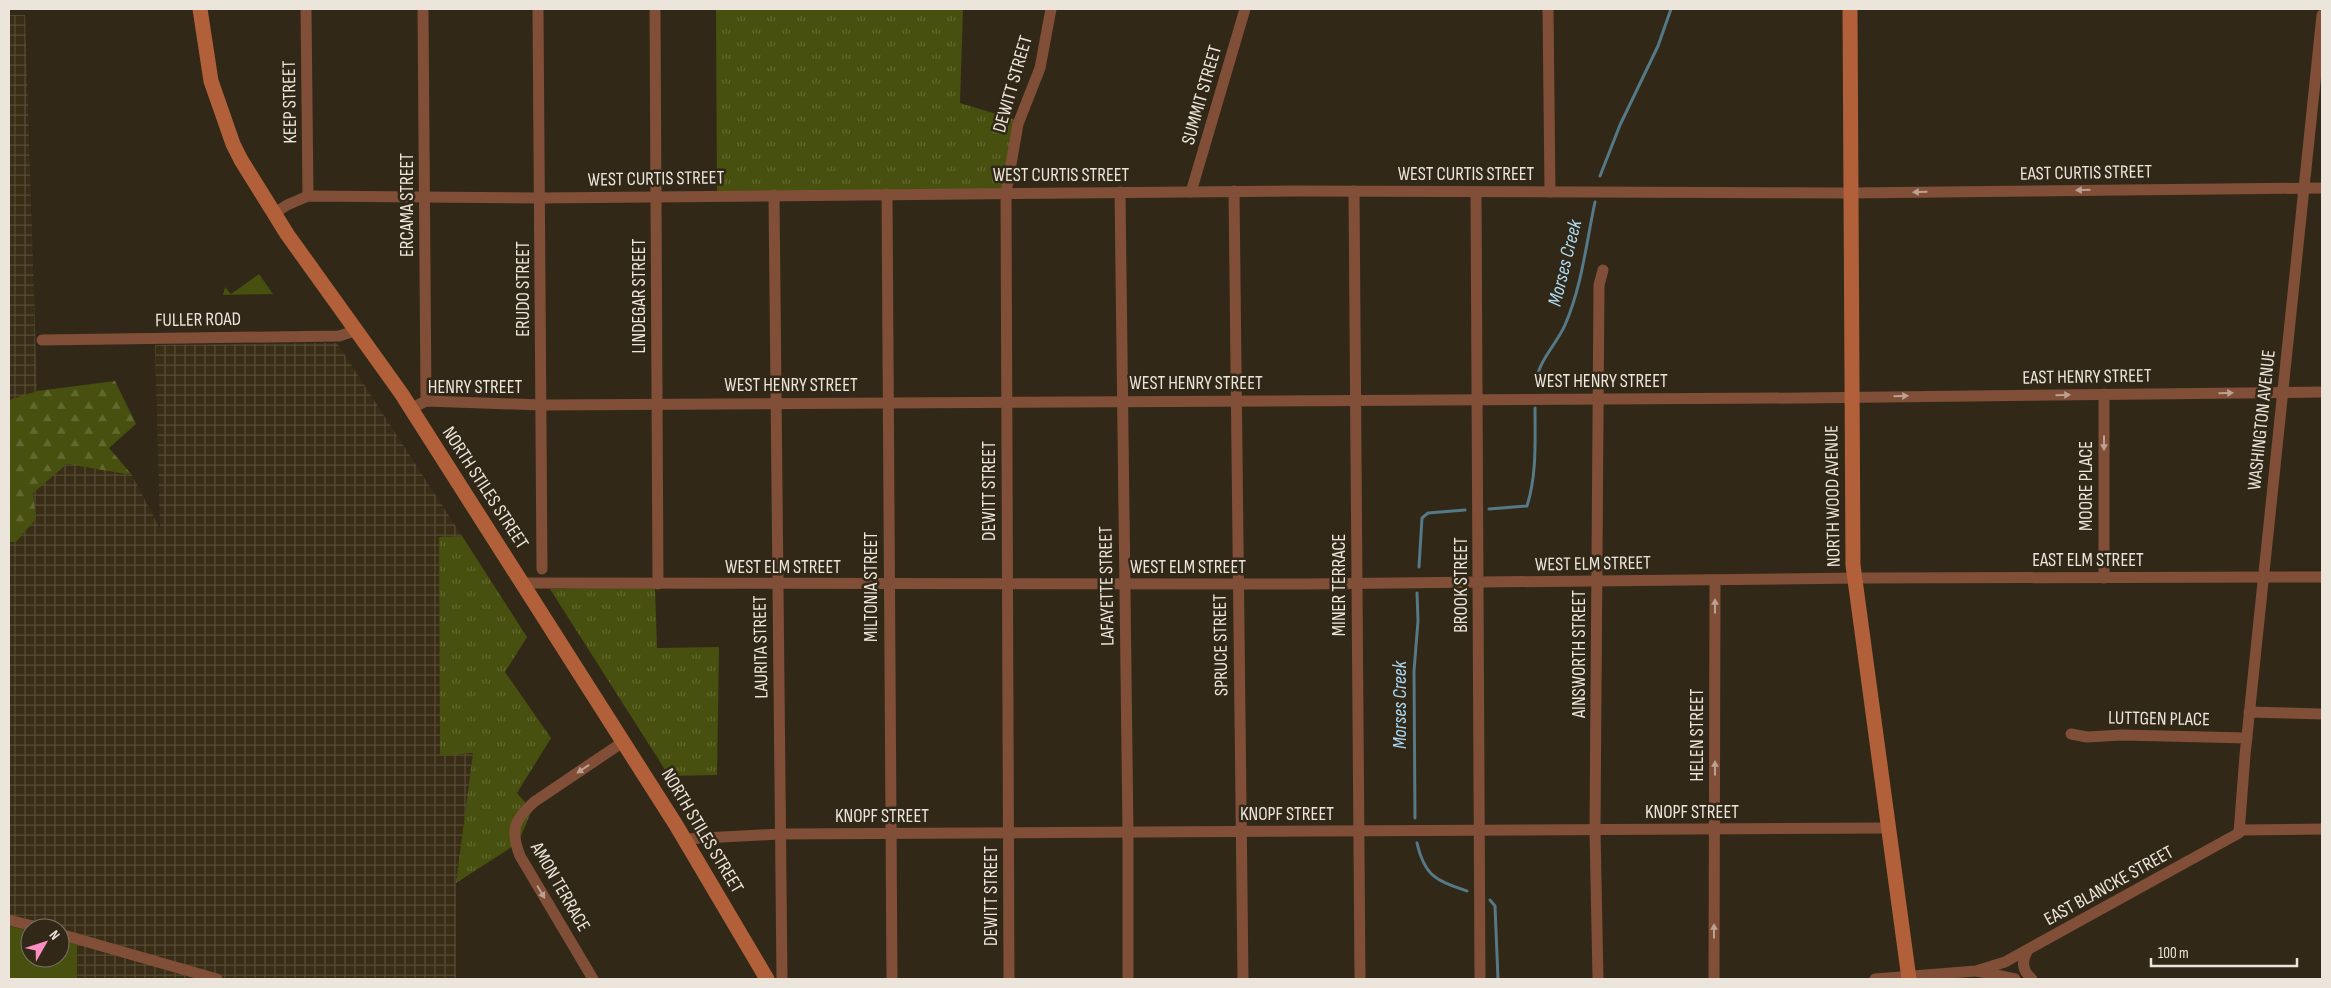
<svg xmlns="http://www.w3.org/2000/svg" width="2331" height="988" font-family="'Sofia Sans Condensed',sans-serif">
<defs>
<pattern id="industrial-grid" width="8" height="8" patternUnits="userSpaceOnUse" patternTransform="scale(1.25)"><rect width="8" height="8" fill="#392d16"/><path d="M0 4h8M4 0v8" fill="none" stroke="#564b37"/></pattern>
<pattern id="forest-firs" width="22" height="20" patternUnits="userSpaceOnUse" patternTransform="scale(1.25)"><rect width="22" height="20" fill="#47500e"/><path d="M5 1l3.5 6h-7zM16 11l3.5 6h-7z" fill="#626930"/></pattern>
<pattern id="park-tufts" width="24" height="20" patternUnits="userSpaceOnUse" patternTransform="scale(1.25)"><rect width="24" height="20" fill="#47500e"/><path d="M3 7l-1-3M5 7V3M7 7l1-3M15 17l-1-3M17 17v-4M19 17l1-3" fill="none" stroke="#626930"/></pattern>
</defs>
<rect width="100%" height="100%" fill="#312818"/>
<g fill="url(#industrial-grid)">
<path d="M9 15H25L37 391 9 400Z"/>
<path d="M337 343 462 536 440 537V755L473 753 456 883V979H77V943L60 938V928H30V931L9 926V542H16L32 493 67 464 132 475 160 529 155 345Z"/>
</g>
<g fill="#47500e">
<path d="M259 274 273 294 223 295 225 287 231 294Z"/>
<path d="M9 926 30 931V958H60V938L77 943V979H9Z"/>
</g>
<path fill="url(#forest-firs)" d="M115 381 136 424 109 448 132 475 67 464 33 493 36 519 16 542H9V400L37 391Z"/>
<g fill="url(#park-tufts)">
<path d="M716 9H963L960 103 1023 122 1006 198 717 196Z"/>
<path d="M462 536 527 637 505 672 551 738 517 793 532 810 518 843 456 883 473 753 440 756 439 537Z"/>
<path d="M655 587 657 648 719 647 717 775 669 776 550 589Z"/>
</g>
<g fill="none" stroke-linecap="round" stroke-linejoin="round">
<g stroke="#557987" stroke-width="3">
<path d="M1600 176 1620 125 1658 46 1671 9"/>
<path d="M1536 383C1538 361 1556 345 1565 325 1582 286 1586 244 1595 202"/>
<path d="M1489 509 1527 506C1537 474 1535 441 1535 408"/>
<path d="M1419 567 1422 518 1428 513 1465 510"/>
<path d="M1415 818 1414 671 1418 621 1417 593"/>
<path d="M1417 843C1425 877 1436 880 1467 891"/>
<path d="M1490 900 1495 906 1498 979"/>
</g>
<g stroke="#814e37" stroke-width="11">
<path d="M306 9 308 196"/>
<path d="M423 9 426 401"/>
<path d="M538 9 542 569"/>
<path d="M655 9 658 584"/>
<path d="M1548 9 1550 192"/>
<path d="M1234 191 1243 979"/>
<path d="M1354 191 1360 979"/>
<path d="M1120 192 1128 832V979"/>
<path d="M1191 192 1245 9"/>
<path d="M1476 192 1480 979"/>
<path d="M887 194 892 979"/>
<path d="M774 195 782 979"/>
<path d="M275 213 287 205 308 196 539 198 1292 191 1851 193 2322 188"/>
<path d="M42 340 339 336 355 331"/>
<path d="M2104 394V578"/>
<path d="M410 409 426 401 541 405 1801 398 2322 392"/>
<path d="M522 583 1306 584 1861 578 2322 577"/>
<path d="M2249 712 2322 714"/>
<path d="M2071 734 2087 737 2122 735 2247 738"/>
<path d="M2239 830 2322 829"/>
<path d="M685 839 780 834 1889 828"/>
<path d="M9 920 41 928"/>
<path d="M60 934 217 979"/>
<path d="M2028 950C2021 961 2022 971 2032 979"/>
<path d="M1977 971 2015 979"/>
<path d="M593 979 520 856C510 830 514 820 534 802L623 742"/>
<path d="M1009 979 1006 193 1018 124 1040 68 1051 9"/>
<path d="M1598 979 1595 830 1599 285 1603 270"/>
<path d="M1714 979 1715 580"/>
<path d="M1875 979 1976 971 2005 962 2239 833 2245 755 2322 15"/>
</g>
<g stroke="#b1603a" stroke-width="15">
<path d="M200 9 211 81 233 144 241 160 287 234 401 393 676 825 767 979"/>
<path d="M1850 9 1853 565 1909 979"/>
</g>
</g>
<defs><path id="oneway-solid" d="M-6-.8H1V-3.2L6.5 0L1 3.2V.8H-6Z" transform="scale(1.25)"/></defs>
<g fill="#bba191">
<use href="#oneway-solid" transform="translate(2083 190) rotate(179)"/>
<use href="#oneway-solid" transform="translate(1920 192) rotate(179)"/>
<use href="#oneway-solid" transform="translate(2226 393) rotate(-1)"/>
<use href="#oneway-solid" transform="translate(2063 395) rotate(-1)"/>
<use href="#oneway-solid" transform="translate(1901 396) rotate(-1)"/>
<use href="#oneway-solid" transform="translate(2104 443) rotate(90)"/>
<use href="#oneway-solid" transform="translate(1715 606) rotate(-90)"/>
<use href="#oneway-solid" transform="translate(1715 768) rotate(-90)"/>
<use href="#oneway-solid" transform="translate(583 769) rotate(146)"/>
<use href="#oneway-solid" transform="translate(541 892) rotate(59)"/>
<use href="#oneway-solid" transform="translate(1714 931) rotate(-90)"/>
</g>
<g text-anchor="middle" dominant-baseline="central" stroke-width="5" stroke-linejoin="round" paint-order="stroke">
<g font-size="19" fill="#ebe5db" stroke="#312818">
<text transform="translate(1013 84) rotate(-74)">DEWITT STREET</text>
<text transform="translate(1202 95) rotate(-74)">SUMMIT STREET</text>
<text transform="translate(290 102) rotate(-91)">KEEP STREET</text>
<text transform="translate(2086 173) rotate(-1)">EAST CURTIS STREET</text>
<text x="1466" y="174">WEST CURTIS STREET</text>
<text x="1061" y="175">WEST CURTIS STREET</text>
<text transform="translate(656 179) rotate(-1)">WEST CURTIS STREET</text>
<text transform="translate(407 205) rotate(-90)">ERCAMA STREET</text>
<text transform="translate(523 289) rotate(-90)">ERUDO STREET</text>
<text transform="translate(639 296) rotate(-90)">LINDEGAR STREET</text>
<text transform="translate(198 320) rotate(-1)">FULLER ROAD</text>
<text transform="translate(2087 377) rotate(-1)">EAST HENRY STREET</text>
<text x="1601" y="381">WEST HENRY STREET</text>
<text x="1196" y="383">WEST HENRY STREET</text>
<text x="791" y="385">WEST HENRY STREET</text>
<text x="475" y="387">HENRY STREET</text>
<text transform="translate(2262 420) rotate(-84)">WASHINGTON AVENUE</text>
<text transform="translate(2086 486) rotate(-90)">MOORE PLACE</text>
<text transform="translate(485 488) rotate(57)">NORTH STILES STREET</text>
<text transform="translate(989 491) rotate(-90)">DEWITT STREET</text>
<text transform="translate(1833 496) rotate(-91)">NORTH WOOD AVENUE</text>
<text x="2088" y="560">EAST ELM STREET</text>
<text transform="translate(1593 564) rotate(-1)">WEST ELM STREET</text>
<text x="783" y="567">WEST ELM STREET</text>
<text x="1188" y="567">WEST ELM STREET</text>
<text transform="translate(1339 585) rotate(-90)">MINER TERRACE</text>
<text transform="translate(1461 585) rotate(-90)">BROOK STREET</text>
<text transform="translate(1107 586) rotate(-91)">LAFAYETTE STREET</text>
<text transform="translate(871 587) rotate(-90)">MILTONIA STREET</text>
<text transform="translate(1221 645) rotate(-91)">SPRUCE STREET</text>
<text transform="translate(761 647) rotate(-91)">LAURITA STREET</text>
<text transform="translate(1579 654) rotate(-90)">AINSWORTH STREET</text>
<text transform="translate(2159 719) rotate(1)">LUTTGEN PLACE</text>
<text transform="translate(1697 735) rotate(-90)">HELEN STREET</text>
<text x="1692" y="812">KNOPF STREET</text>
<text x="1287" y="814">KNOPF STREET</text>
<text x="882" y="816">KNOPF STREET</text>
<text transform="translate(702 831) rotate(59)">NORTH STILES STREET</text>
<text transform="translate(2109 886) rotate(-29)">EAST BLANCKE STREET</text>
<text transform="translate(560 887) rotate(60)">AMON TERRACE</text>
<text transform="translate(991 896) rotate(-90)">DEWITT STREET</text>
</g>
<g font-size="20" font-style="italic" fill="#acd9f1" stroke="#312818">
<text transform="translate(1565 263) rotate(-76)">Morses Creek</text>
<text transform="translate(1400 705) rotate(-90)">Morses Creek</text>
</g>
</g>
<rect width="2331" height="988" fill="none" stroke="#ebe5db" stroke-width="20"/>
<g transform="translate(45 943) rotate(51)"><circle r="24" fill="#312818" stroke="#7b7466"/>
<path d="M0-4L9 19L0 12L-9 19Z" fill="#fb8fc3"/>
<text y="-8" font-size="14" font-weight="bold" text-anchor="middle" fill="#ebe5db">N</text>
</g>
<path d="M2151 958v8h146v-8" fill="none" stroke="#ebe5db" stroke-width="2.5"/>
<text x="2158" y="958" font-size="15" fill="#ebe5db" stroke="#312818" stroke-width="4" paint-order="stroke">100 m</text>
</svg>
